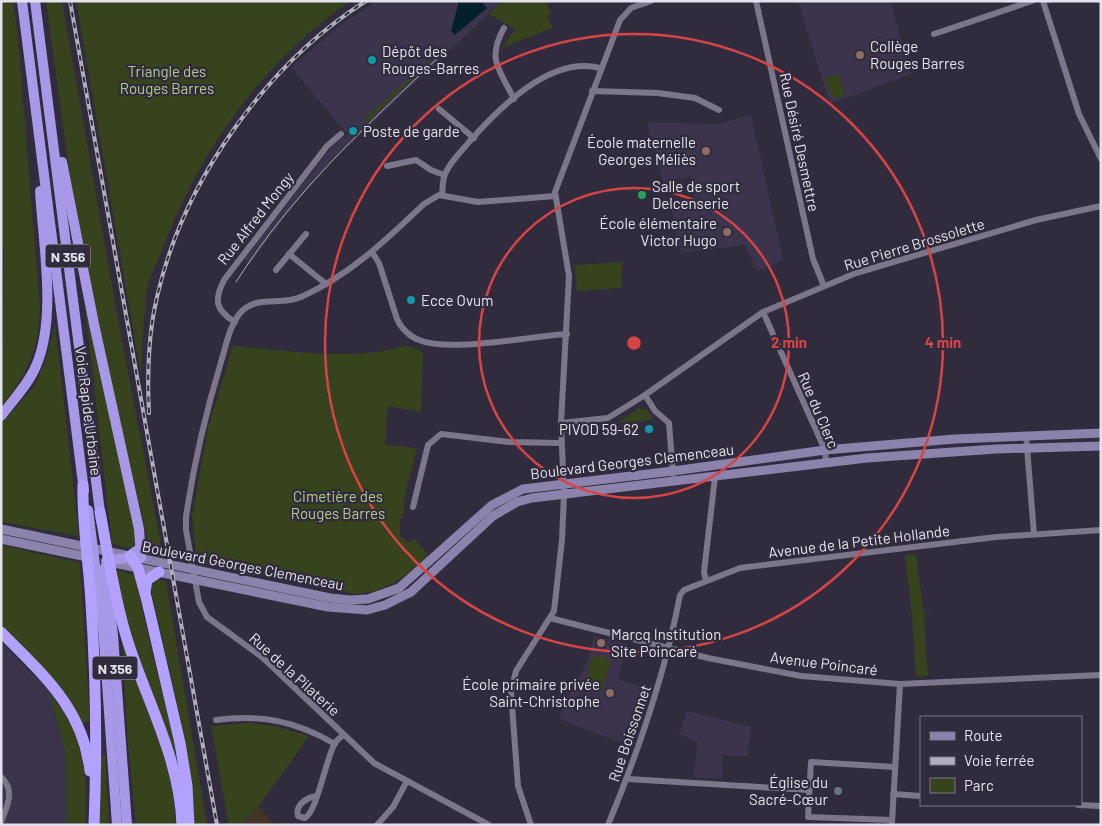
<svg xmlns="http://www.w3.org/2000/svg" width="1102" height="826" font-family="Barlow,sans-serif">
<rect width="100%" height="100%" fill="#312c3d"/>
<path fill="#423427" d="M259 806 275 825H241L246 820Z"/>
<g fill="#3b344c">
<path d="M377 1H502L328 165 286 215 250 265 244 259 331 148 347 134 291 67 340 25Z"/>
<path d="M798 1H890L911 74 830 104Z"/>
<path d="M751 115 783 260 757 271 745 245 681 253 670 204 695 198 690 176 663 182 647 122 719 124Z"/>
<path d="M594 636 627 644 618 680 651 689 632 747 559 719 564 704 586 665Z"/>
<path d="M1 642 49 691 65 751 68 825H1Z"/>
<path d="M687 711 751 727 747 757 723 755 722 779 694 777 697 743 679 733Z"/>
</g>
<g fill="#36431c">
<path d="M1 1H13L18 37 40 309C38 352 27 374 1 407L4 249 1 248Z"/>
<path d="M46 1H62L119 325 163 555 150 552 89 286 74 206Z"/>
<path d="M76 1H351C265 58 199 152 163 248 158 262 149 277 147 291 143 318 143 347 141 374Z"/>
<path d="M502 1H546L551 13 547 15 552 28 502 48 515 29 489 14Z"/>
<path d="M430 60 429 64 358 130 366 121 364 119Z"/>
<path d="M839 74 845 95 832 99 825 78Z"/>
<path d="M622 262 621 288 577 291 575 265Z"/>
<path d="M84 296 135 530 134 545 129 548 112 544Z"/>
<path d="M55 324 79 536 1 522V424L34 386 45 363Z"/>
<path d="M405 345 423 352 421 412 388 406 385 445 417 448 405 493 403 518 400 519V538H404L407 543 415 539 428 555C403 578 391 590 356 594L197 562 192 517 208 428 233 346C279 350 364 362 405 345Z"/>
<path d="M639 408 646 409 653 418 644 421 619 422Z"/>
<path d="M1 545 80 563 90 722 82 723 67 695 1 625Z"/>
<path d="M916 554 924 615 932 614V618L931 615H926L924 619 928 676 916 677 912 616 905 555Z"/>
<path d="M116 570 135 575 151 649 177 746 179 767 128 629Z"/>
<path d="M158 579 166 581 207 825H194L185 739 151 589 152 583Z"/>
<path d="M122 640 161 746 172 785 176 825H136L128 745Z"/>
<path d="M593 654 611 660 602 690 584 684Z"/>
<path d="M49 691C56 702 64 712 70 723 87 754 87 790 85 825H67L65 751Z"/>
<path d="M250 723 275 726 309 736 259 806 241 825H229L211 726Z"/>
<path d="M100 754 105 755 109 825H98Z"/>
</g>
<path fill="#04202a" d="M459 1H481L487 8 455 35 451 31Z"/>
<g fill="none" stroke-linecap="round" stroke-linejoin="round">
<g stroke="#7b768a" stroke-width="6">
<path d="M756 1 813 259 824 286"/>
<path d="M1043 1 1079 114 1101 159"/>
<path d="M504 28C486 60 500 70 514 99"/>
<path d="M934 34 1032 1"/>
<path d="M592 91 658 93 695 98 719 110"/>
<path d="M439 109 474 138"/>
<path d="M387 166 416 160 431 170 444 175"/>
<path d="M442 195C443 188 442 179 446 172 451 161 461 152 469 142 499 108 551 55 600 68"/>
<path d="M372 252 379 263 397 319C401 328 410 337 419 340 449 353 532 336 567 334"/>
<path d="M289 254 326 284"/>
<path d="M276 270 306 234"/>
<path d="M763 312 825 450 826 462"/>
<path d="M235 322C215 310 214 300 224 280L327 146 341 134"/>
<path d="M645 395 655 411 669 423 673 474"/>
<path d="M561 423 608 418 645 395 763 312 856 273 1036 220 1101 206"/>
<path d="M1026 435 1034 534"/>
<path d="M413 507 428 445 441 434 509 442 560 443"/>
<path d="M706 580 704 572 715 477"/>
<path d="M550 618 708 658 801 676 900 684 1101 675"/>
<path d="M216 720C261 714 296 721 335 744"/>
<path d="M1 777C16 791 7 806 1 822"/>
<path d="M628 779 809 790"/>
<path d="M893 794 921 796"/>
<path d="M316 796C306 798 295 805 298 816L305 818C317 812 326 758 335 743 337 740 341 737 343 735"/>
<path d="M1078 805 1101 806"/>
<path d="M892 820 808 817 811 762 895 767"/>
<path d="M892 823 900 684"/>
<path d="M377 825 393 807 407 781"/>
<path d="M489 825 374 763 262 657 207 617 199 602 186 530V517C194 462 205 415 221 362 226 346 230 322 243 310 261 295 281 306 301 297 350 275 386 240 424 204L439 195 478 202 555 196"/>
<path d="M531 825 518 786 511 692 516 671 554 611 562 540 564 494 561 423 569 276 555 192 620 20 631 8 651 1"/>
<path d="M608 825C639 750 665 674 680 595L684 590 740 568 996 537 1101 530"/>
</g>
<g stroke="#8c83ad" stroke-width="9">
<path d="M1 529 330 598 351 600 368 599 399 588 492 505 523 489 673 471 825 450 955 439 1101 433"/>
<path d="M1 539 92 558"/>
<path d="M109 562 328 607 367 610 385 605 411 592 493 516 517 502 532 498 867 458 996 449 1101 446"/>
</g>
<g stroke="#a799e7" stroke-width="10">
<path d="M22 1 84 491"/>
<path d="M35 1 101 520"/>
<path d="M62 162 94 324 139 529 141 558"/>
<path d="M1 416C13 400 28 385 36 366 57 318 43 243 40 191"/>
<path d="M88 510 103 627 117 825"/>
<path d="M106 561 127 558 136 551"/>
<path d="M105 567 113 635 127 825"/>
</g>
<g stroke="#b2a2fe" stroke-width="11">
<path d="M83 485C82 524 89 564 91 603 96 677 97 751 94 825"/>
<path d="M100 512C108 554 114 597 127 639 146 700 180 759 182 825"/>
<path d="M130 556 138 568 147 601 180 743 187 786 189 825"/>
<path d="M145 592 147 580 159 572"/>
<path d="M1 632C43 675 83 708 90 771"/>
</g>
<path stroke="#b2afbc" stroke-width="1" d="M236 282C294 191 365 127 442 54"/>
<g stroke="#b2afbc" stroke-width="4">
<g id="rail">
<path d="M70 1 217 825"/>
<path d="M149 413C147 374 148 335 157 297 183 182 266 64 366 1"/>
</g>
</g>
<use href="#rail" stroke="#312c3d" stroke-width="2" stroke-dasharray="5.5" stroke-linecap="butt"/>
</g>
<g fill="none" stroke="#d84446" stroke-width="2.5">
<circle cx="634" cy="343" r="155"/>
<circle cx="634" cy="343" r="309"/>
</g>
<g fill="#8d6e63" stroke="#312c3d" stroke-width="2">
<circle cx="860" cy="55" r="5"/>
<circle cx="706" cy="151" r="5"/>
<circle cx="727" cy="232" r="5"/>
<circle cx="601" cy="643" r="5"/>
<circle cx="610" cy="693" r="5"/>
</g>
<g fill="#0f9aa8" stroke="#312c3d" stroke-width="2">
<circle cx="372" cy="60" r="5"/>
<circle cx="353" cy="131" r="5"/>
<circle cx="411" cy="300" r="5"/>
<circle cx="649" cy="429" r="5"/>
</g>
<circle fill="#2e9e5b" stroke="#312c3d" stroke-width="2" cx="642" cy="195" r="5"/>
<circle fill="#6b7280" stroke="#312c3d" stroke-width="2" cx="838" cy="791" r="5"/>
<g text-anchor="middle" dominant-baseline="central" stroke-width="4.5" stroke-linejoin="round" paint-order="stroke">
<g fill="#312c3d" stroke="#aeabb8" stroke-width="1">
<rect x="45.5" y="244.5" width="45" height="23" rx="4"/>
<rect x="92.5" y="656.5" width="45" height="23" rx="4"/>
</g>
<g font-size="14" font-weight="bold" fill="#e4e2ed">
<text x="68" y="256">N 356</text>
<text x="115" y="668">N 356</text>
</g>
<g font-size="15" fill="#e4e2ed" stroke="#312c3d" text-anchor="start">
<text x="870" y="46">Collège<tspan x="870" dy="17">Rouges Barres</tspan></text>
<text x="382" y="51">Dépôt des<tspan x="382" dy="17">Rouges-Barres</tspan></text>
<text x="363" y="131">Poste de garde</text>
<text x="696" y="142" text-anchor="end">École maternelle<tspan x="696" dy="17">Georges Méliès</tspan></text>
<text x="652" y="186">Salle de sport<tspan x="652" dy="17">Delcenserie</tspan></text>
<text x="717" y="223" text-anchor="end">École élémentaire<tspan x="717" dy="17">Victor Hugo</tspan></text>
<text x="421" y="300">Ecce Ovum</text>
<text x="639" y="429" text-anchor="end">PIVOD 59-62</text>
<text x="611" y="634">Marcq Institution<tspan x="611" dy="17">Site Poincaré</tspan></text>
<text x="600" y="684" text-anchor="end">École primaire privée<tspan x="600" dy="17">Saint-Christophe</tspan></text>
<text x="828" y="782" text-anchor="end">Église du<tspan x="828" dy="17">Sacré-Cœur</tspan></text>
</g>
<g font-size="15" fill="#b3cc88" stroke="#312c3d">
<text x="167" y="71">Triangle des<tspan x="167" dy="17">Rouges Barres</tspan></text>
<text x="338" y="496">Cimetière des<tspan x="338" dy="17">Rouges Barres</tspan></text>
</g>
<g font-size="15" fill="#e4e2ed" stroke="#312c3d">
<text transform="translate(800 142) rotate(78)">Rue Désiré Desmettre</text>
<text transform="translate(255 218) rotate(-52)">Rue Alfred Mongy</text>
<text transform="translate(914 244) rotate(-17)">Rue Pierre Brossolette</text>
<text transform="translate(819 410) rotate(67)">Rue du Clerc</text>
<text transform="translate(89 411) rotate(83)">Voie Rapide Urbaine</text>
<text transform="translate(632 461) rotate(-7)">Boulevard Georges Clemenceau</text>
<text transform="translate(859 541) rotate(-7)">Avenue de la Petite Hollande</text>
<text transform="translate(243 565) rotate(11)">Boulevard Georges Clemenceau</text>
<text transform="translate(824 663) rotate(7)">Avenue Poincaré</text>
<text transform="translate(295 674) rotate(42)">Rue de la Pilaterie</text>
<text transform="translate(629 733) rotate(-71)">Rue Boissonnet</text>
</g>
</g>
<circle cx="634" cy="343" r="8" fill="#d84446" stroke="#312c3d" stroke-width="2.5"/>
<g font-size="15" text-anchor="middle" font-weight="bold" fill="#d84446" stroke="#312c3d" stroke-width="4.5" stroke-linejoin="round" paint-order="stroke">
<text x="789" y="348">2 min</text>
<text x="943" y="348">4 min</text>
</g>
<rect width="1102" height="826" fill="none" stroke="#e4e2ed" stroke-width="5"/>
<rect x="920" y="716" width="162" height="90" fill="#312c3d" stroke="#797583"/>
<rect x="930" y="732" width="25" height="8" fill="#8c83ad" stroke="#797583"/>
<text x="964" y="741" font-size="15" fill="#e4e2ed">Route</text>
<rect x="930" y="757" width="25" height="8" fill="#b2afbc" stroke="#797583"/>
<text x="964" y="766" font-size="15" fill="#e4e2ed">Voie ferrée</text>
<rect x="930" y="778" width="25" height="15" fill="#36431c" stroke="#797583"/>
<text x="964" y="791" font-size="15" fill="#e4e2ed">Parc</text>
</svg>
